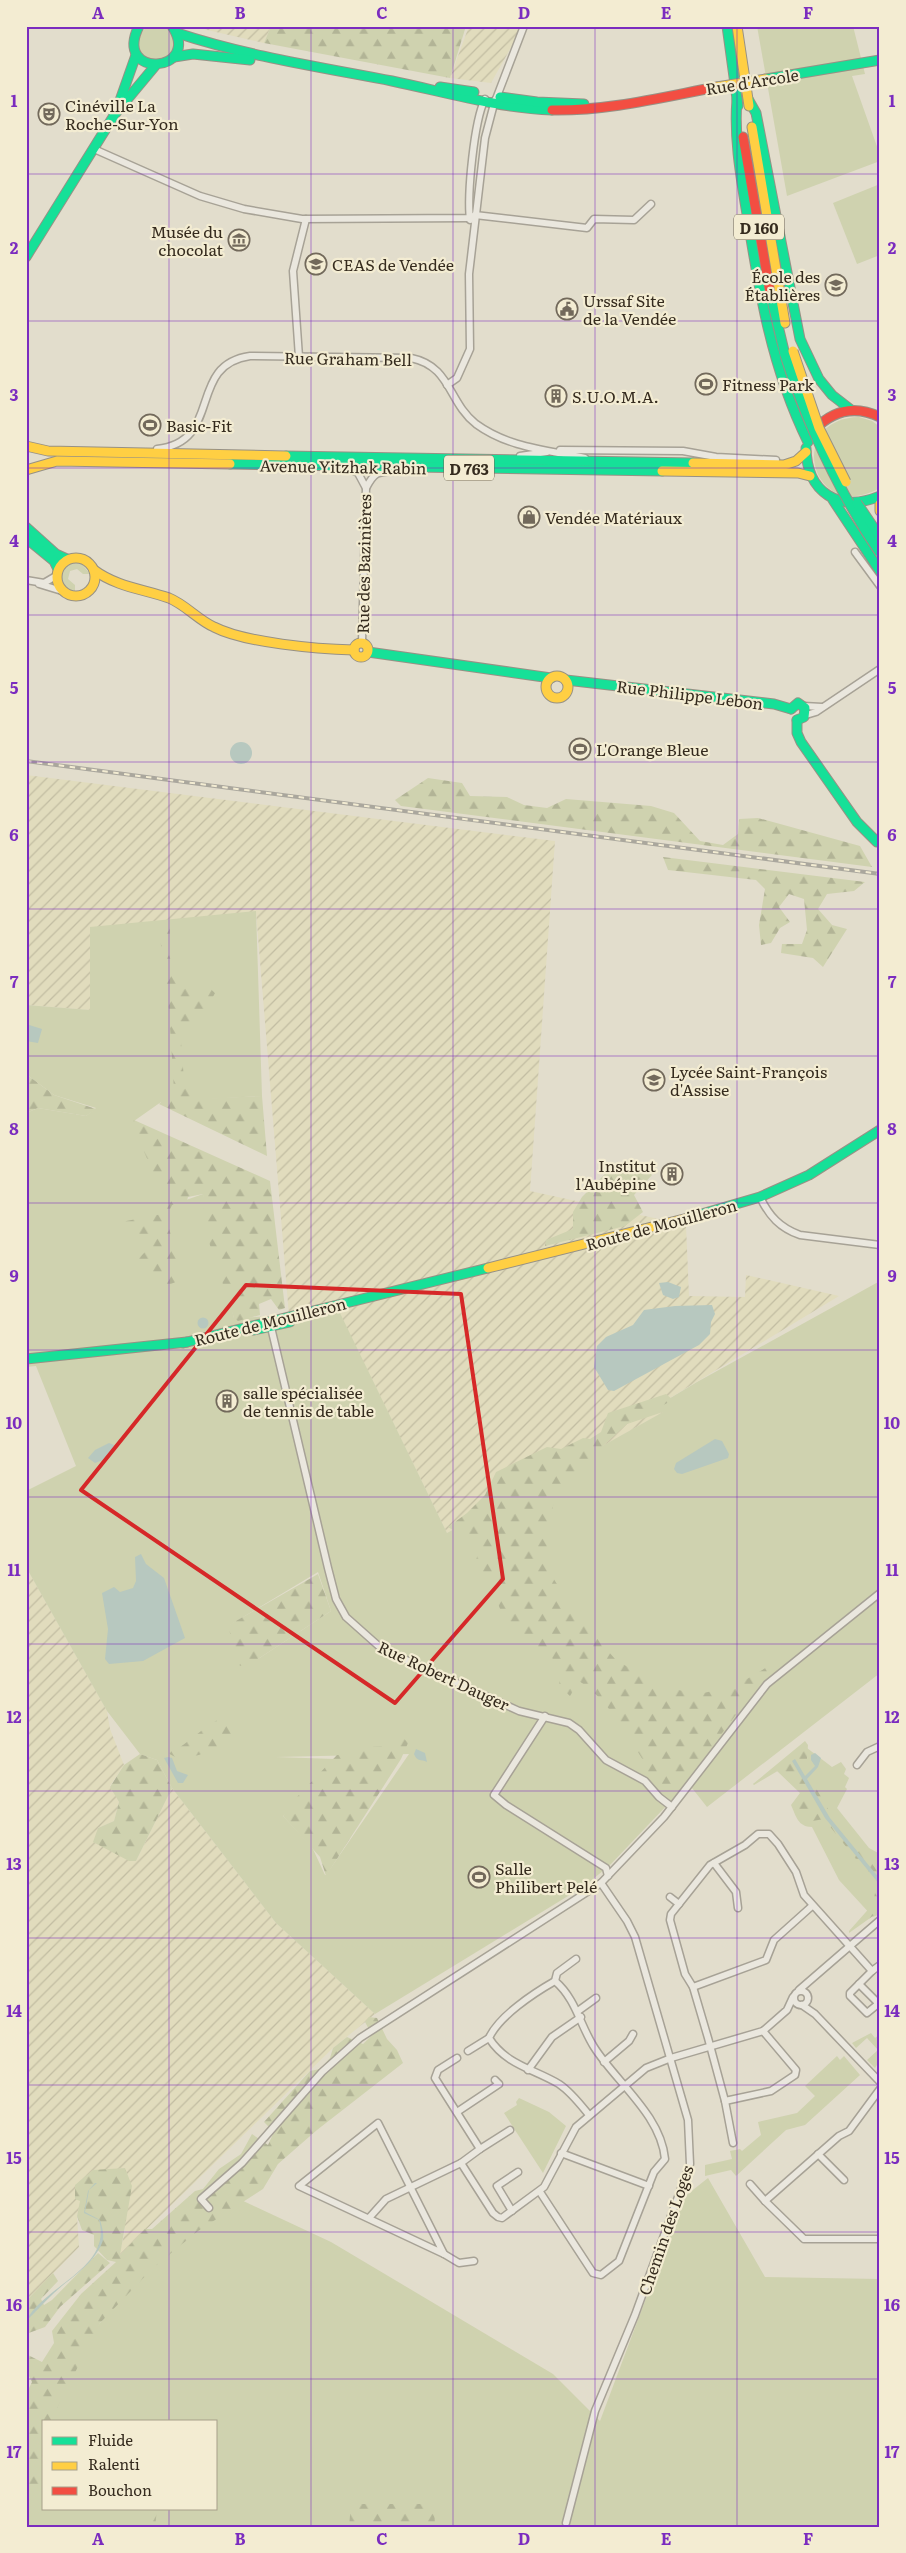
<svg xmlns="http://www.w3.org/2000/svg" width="906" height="2553" font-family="Literata,serif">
<defs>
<pattern id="farmland-furrows" width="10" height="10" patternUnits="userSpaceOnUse" patternTransform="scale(1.25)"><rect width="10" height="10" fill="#e1dcbd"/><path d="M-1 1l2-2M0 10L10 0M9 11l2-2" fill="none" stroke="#c2bda2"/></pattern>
<pattern id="forest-firs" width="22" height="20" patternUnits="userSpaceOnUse" patternTransform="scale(1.25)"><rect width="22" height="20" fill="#cfd2af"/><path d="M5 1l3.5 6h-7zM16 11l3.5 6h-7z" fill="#b2b496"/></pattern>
</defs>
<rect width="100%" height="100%" fill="#e2ddcc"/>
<g fill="url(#farmland-furrows)">
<path d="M190 26H271L264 43Z"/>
<path d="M469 26H523L491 83 450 78Z"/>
<path d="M26 775 555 841 530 1191 686 1225 689 1296 745 1297 746 1275 839 1296 630 1422 667 1410 447 1533 340 1314 289 1316 256 912 90 1010 26 1005Z"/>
<path d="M26 1567 107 1711 110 1729 124 1765 110 1786 119 1802 114 1821 98 1828 136 1861 172 1788 276 1923 375 2014 333 2048 119 2256 125 2231V2168L111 2170 81 2200 77 2216 79 2247 26 2301Z"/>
</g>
<g fill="#cfd2af" fill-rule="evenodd">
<circle cx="156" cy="43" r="18"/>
<path d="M757 26H853L865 74 852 76 880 155V161L787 196Z"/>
<path d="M880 184V255L857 264 833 203Z"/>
<path d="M859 417 872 421 880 427V488C811 526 784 419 859 417Z"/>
<path d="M71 563H81L90 574H83L77 569 70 571 68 579 75 585V591L67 589 61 580 63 570Z"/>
<path d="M256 911 262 1096 161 1102 134 1121 172 1205 203 1194 234 1318 340 1313 447 1533 663 1412 627 1424 697 1382 880 1281V1673L707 1807 688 1783 611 1864 586 1885 375 2014 276 1923 172 1788 157 1760 140 1754 107 1711 26 1567V1491L76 1466 36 1366 26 1367V1113L38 1108 86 1116 96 1108 54 1095 26 1074V1005L90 1010V927ZM318 1572 331 1611 258 1659 230 1625ZM409 1754 326 1875H325L312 1847 283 1816 335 1759 276 1757Z"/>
<path d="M803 1745 832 1767 841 1762 846 1769 844 1774 849 1778 845 1787 847 1789 837 1808 869 1848 880 1854V1914L873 1917 839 1880 812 1827C798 1827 796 1816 791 1805L800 1793 777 1771Z"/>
<path d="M871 2033 875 2038 880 2034V2060L875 2068 867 2060 878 2050 867 2038 856 2048 852 2043Z"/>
<path d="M837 2056 840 2060 844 2056 860 2075 805 2125 786 2130 736 2176 731 2170 705 2176V2165L732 2159 730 2151 740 2149 742 2151 761 2135 758 2122 797 2113 815 2096 805 2086Z"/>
<path d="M519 2098 549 2112 566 2126 543 2173 504 2113 517 2105 516 2102Z"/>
<path d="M708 2178 765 2277 880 2279V2527H26V2488L44 2430V2509H216V2422H48L85 2342 143 2269 237 2198 331 2242 553 2374 600 2421 684 2197Z"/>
</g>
<g fill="url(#forest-firs)">
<path d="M271 26H466L450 78 264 43Z"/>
<path d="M428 778 462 783 470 796 507 797 524 805 547 808 566 799 651 806 674 813 700 841 723 845 738 834 739 819 758 818 860 846 872 867 401 806 395 800Z"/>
<path d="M663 857 865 882 854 891 827 894 818 909 832 925 847 929 823 967 813 958 781 953 782 944H802L807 930 804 899 789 894 779 907 790 922 780 928 771 943 761 945 759 925 765 889 756 880 668 870Z"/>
<path d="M170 925 169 955 180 987 206 985 215 993 202 1018 180 1028 184 1080 197 1099 262 1096 267 1156 159 1104 174 1090 169 1010 159 929Z"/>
<path d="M26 1074 54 1095 96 1109 86 1116 38 1108 26 1113Z"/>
<path d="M134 1120 270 1181 285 1308 279 1310 271 1299 259 1304 260 1315 238 1321 234 1318 205 1230 203 1194 188 1197 186 1204 172 1205 166 1218 179 1263 181 1280 158 1289 138 1259 151 1246 142 1239 125 1237 116 1223 162 1214 168 1205 132 1125Z"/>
<path d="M611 1168 646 1170 652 1175 634 1195 643 1212 625 1226 545 1246 546 1240 573 1229V1212L582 1197Z"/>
<path d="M666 1394 673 1400 627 1424 576 1470 557 1492 546 1531 550 1573 575 1613 615 1659 658 1686 699 1694 735 1686 774 1663H784L749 1691 744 1704 671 1801 640 1770 643 1760C625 1731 607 1699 579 1681L570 1696 559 1686 562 1665 509 1629 494 1595 474 1566 478 1554 467 1539 448 1527 467 1513 485 1495 496 1472 547 1447 561 1449 583 1438 590 1439 601 1432 608 1413Z"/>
<path d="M318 1574 331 1611 258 1659 240 1666 231 1642 229 1625Z"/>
<path d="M231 1715 236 1735 212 1751 185 1759 181 1766 177 1758 166 1752C184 1752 205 1720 231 1715Z"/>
<path d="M400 1734 408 1743 401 1759 326 1876 320 1857 283 1816 294 1800 337 1755H361L362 1747 387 1746Z"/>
<path d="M805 1741 808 1745 806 1771 835 1821 880 1873V1911L849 1933V1931L873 1904 875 1893 879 1888 824 1819 801 1823 794 1806 802 1795 798 1787 781 1769 754 1785 753 1784Z"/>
<path d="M140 1754 157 1760 172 1788 136 1861H129L93 1842 98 1828 114 1821 119 1802 110 1787 124 1765Z"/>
<path d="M369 2017 377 2018 387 2039 397 2050 403 2063 317 2130 278 2164 263 2189 198 2231 154 2267 100 2323 50 2422H44V2500L42 2505 38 2504 39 2486 26 2489V2394L32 2382C27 2373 24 2365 28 2355L42 2362 54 2343 52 2331 81 2294 116 2262 107 2260 94 2246V2235L82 2230 77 2216 80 2201 75 2199V2185L93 2170 125 2168 132 2186 120 2255 145 2229H152L195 2191 203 2189 219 2169 241 2154 252 2134 268 2145 274 2132 264 2122 310 2071 320 2069 330 2058 333 2048 347 2037 363 2044 372 2035 365 2022Z"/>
<path d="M98 2253 110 2263 60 2307 45 2327 26 2334V2301L53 2273 58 2281 41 2299 44 2305 52 2300Z"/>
<path d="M351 2504H434L435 2527H349Z"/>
<path d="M139 2509H157L155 2527H136Z"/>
</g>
<g fill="#b7c8bf">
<circle cx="241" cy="753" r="11"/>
<path d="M26 1024 42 1029 38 1043 26 1041Z"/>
<path d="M668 1282 681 1287 679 1297 673 1299 663 1295 659 1283Z"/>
<path d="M712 1305 715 1314 711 1322 710 1334 699 1345 614 1391 608 1390 594 1367 597 1346 606 1337 633 1325 644 1310 675 1306Z"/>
<circle cx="203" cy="1323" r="5.5"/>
<path d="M715 1439 722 1441 729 1454 728 1458 682 1474 677 1473 674 1469 676 1463Z"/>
<path d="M109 1443 114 1445 111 1457 95 1463 88 1458 95 1450Z"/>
<path d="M141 1554 146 1564 164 1578 185 1638 143 1661 109 1664 105 1659 108 1629 102 1593 114 1587 120 1592 133 1588 136 1581 135 1557Z"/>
<path d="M416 1749 425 1753 427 1762C421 1759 417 1762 414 1754Z"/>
<path d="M815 1753 821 1758 818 1767 807 1779 830 1818 880 1879V1885L825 1818 792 1761 795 1759 805 1776 815 1766 811 1760V1755Z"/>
<path d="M168 1757 172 1758 177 1771 188 1775 183 1783H178L164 1758Z"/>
<path d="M95 2183H97L89 2190 85 2212 100 2220C102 2227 105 2236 102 2243 93 2265 70 2278 54 2293 44 2302 36 2312 26 2321 43 2286 113 2268 99 2220L84 2213 88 2191Z"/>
</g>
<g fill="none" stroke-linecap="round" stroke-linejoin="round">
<g stroke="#a7a296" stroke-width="9">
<g id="street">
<path d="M496 99 524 26"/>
<path d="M94 149 200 196 244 209 302 219 470 218 475 215 587 228 594 219 634 220 651 204"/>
<path d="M470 220C467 194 474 121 485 99"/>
<path d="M299 357 293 271 306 219"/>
<path d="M447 385 457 378 470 349 469 274 485 138 495 100"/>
<path d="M157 449C224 442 186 365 250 356L411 358C451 366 448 402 476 424 509 448 547 450 585 458"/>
<path d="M560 450 683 451 716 457 776 460"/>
<path d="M520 456 547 452"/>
<path d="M347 468 358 473 366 488 362 643"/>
<path d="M366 488C375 471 378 472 396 471"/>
<path d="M855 552 880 586"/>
<path d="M26 580 44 583 56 576"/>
<path d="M39 584 62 591"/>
<path d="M804 706 822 707"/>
<path d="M806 715 816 712 880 669"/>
<path d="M760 1197C769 1216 780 1228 800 1235L880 1245"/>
<path d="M270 1323 328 1568 336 1599 346 1617 382 1649 519 1711 569 1723 579 1730 606 1760 645 1781 659 1797 672 1807"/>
<path d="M545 1716 494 1795 506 1805 606 1868 608 1876"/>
<path d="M857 1765 867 1752 880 1746"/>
<path d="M714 1863 736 1892 738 1908"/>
<path d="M670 1897 679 1904"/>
<path d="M872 1971 880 1965"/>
<path d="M555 1981 557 1973 576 1959"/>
<path d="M859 1984 880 2005"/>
<path d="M693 1987 766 1960 774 1940 812 1906"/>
<path d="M799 1990 880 1920"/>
<circle cx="801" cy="1998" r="7"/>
<path d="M802 2005 815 2014 880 2082"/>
<path d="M578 2011 596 1998"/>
<path d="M763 2031 796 2070 795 2075 771 2091 725 2101 708 2038 693 1987 685 1974 670 1920 671 1914 710 1865 745 1845 758 1834H769L778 1844 796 1872 804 1895 872 1971 850 1993V1996L867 2013 878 2004"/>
<path d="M468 2051 489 2038"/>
<path d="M457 2058 438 2070 435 2078 480 2149 461 2163 493 2213 498 2217 502 2218 544 2187 576 2127 646 2068 671 2058 763 2031 787 2010 793 1997"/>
<path d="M604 2062 629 2041 633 2034"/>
<path d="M528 2070 552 2037 581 2017"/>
<path d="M880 2089 849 2131 839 2136 765 2201 804 2239H880"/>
<path d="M725 2101 733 2143"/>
<path d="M457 2112 499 2084 495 2080"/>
<path d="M378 2123 444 2254 299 2186Z"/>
<path d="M480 2149 510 2130"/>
<path d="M561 2153 649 2186"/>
<path d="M818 2154 844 2180"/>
<path d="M750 2184 765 2201"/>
<path d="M540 2192 593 2273 601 2275 619 2261 654 2172 665 2159C661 2115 616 2082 594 2047 580 2025 576 1999 555 1981 534 1993 499 2016 489 2038 506 2065 534 2069 559 2084 571 2092 580 2104 589 2115"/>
<path d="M209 2208 201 2199 242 2163 322 2072 360 2038 601 1883 664 1817 767 1684 880 1593"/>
<path d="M512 2211 497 2186 518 2172"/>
<path d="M369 2218 386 2199 461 2163"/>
<path d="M444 2254 459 2263 474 2261"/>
<path d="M566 2523 595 2411 635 2315 690 2164 688 2120 635 1937 627 1921 601 1883"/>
</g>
</g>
<g stroke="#979185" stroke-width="11">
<g id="fast">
<path d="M139 26C112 80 203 73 172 26"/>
<path d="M727 26 738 106"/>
<path d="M177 33C247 56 319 67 392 81 445 92 498 108 552 110"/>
<path d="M174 57 193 54 250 60"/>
<path d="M766 79 880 60"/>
<path d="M440 87 474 92"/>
<path d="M500 97 537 102 584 104"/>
<path d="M737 99C734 136 740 172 746 208 759 290 771 367 808 442"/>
<path d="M748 99 756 113 800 339 819 379 832 395 850 409"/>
<path d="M118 106 136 55"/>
<path d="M26 257 115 114 155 66"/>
<path d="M770 292 785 355"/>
<path d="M806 448C807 493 839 513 880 496"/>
<path d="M286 456 693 463"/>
<path d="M230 464 662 471"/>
<path d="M833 500 880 571"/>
<path d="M26 527 56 554 67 559"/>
<path d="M26 538 54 561 58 569"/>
<path d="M368 652 551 678"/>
<path d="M566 680 774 704 791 709"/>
<path d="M791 709 798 703 805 708 804 717 797 720"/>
<path d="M797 720V733L801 742 857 822 877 842"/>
<path d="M688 1218 760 1197 809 1175 880 1130"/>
<path d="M254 1330 290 1322"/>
<path d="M183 1343 488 1268"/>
<path d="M26 1359 187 1342"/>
</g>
</g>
<g stroke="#979185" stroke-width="11">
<g id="slow">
<path d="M737 26 749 106"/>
<path d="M752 127 785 323"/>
<path d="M26 446 48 451 286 456"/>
<path d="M693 463 784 465 796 461 806 452"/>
<path d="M26 470 57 461 230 464"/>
<path d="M662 471 798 473 810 476"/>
<path d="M880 504V511"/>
<circle cx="76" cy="577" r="19"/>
<path d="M94 570C117 587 143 589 169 598 186 605 198 620 214 627 245 643 318 649 354 650"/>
<circle cx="361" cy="650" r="7"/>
<circle cx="557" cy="687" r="11"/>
<path d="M488 1268 688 1218"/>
</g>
</g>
<g stroke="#979185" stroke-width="11">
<g id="jam">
<path d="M552 110C608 111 663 97 717 87"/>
<path d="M743 137 770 292"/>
<path d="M814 430C833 410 855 405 880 417"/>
</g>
</g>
<use href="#street" stroke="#eae7de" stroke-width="6"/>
<use href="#fast" stroke="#16e098" stroke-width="9"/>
<use href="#slow" stroke="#ffcf43" stroke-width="9"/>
<use href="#jam" stroke="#f24e42" stroke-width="9"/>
<g stroke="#aaa79d" stroke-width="4">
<path id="rail" d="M26 761 880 874"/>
</g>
<use href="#rail" stroke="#f3ecd2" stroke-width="2" stroke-dasharray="5.5" stroke-linecap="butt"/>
<g stroke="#979185" stroke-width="11" stroke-linecap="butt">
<g id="fast-bridge">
<path d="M785 355C808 426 838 491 880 553"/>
<path d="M857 503 880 537"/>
</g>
</g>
<g stroke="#979185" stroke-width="11" stroke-linecap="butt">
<g id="slow-bridge">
<path d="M717 87 766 79"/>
<path d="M793 351 819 428 846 482"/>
</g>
</g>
<use href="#fast-bridge" stroke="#16e098" stroke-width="9"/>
<use href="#slow-bridge" stroke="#ffcf43" stroke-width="9"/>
</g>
<path fill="none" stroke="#d62828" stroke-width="4" stroke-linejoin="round" d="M246 1285 461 1294 503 1579 395 1703 81 1490Z"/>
<path fill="none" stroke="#7b2cbf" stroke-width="1" stroke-opacity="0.55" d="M169 26V2422M311 26V2527M453 26V2527M595 26V2527M737 26V2527M26 174H880M26 321H880M26 468H880M26 615H880M26 762H880M26 909H880M26 1056H880M26 1203H880M26 1350H880M26 1497H880M26 1644H880M26 1791H880M26 1938H880M26 2085H880M26 2232H880M26 2379H880M169 2509V2527"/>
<defs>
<g id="theatre-ring" transform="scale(1.125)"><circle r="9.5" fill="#f3ecd2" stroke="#72695b" stroke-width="1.5"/><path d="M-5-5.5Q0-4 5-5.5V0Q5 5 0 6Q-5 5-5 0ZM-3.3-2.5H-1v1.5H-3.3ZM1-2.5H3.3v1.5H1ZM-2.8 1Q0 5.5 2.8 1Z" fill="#72695b"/></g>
<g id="museum-ring" transform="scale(1.125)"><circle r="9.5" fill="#f3ecd2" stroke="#72695b" stroke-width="1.5"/><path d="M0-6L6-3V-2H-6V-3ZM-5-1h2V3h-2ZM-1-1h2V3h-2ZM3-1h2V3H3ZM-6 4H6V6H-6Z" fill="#72695b"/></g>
<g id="university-ring" transform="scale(1.125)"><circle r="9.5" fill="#f3ecd2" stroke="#72695b" stroke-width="1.5"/><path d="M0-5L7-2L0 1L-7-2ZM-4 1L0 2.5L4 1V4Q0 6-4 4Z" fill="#72695b"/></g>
<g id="school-ring" transform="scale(1.125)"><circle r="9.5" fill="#f3ecd2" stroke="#72695b" stroke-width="1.5"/><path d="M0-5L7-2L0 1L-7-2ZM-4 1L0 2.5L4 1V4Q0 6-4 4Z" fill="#72695b"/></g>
<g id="civic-ring" transform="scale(1.125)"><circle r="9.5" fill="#f3ecd2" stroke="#72695b" stroke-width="1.5"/><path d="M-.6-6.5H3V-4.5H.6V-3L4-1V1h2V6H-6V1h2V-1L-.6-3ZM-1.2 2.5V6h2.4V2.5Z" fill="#72695b"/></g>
<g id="stadium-ring" transform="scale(1.125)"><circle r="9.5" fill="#f3ecd2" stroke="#72695b" stroke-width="1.5"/><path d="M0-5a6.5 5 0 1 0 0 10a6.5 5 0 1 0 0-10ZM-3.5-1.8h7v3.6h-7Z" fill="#72695b"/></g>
<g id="building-ring" transform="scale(1.125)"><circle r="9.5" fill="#f3ecd2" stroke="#72695b" stroke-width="1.5"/><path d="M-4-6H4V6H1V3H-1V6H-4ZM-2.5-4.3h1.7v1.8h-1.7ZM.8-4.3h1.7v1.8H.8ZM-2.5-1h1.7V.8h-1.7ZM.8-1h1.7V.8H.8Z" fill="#72695b"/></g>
<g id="shop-ring" transform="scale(1.125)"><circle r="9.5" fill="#f3ecd2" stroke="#72695b" stroke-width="1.5"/><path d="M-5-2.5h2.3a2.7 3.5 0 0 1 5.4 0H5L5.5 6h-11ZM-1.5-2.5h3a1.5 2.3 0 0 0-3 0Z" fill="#72695b"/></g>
</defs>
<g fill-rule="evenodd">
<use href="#theatre-ring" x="49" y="114"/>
<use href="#museum-ring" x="239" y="240"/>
<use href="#university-ring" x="316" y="264"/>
<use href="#school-ring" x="836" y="285"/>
<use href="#civic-ring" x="567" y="309"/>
<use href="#stadium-ring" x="706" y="384"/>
<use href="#building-ring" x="556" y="396"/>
<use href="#stadium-ring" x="150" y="425"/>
<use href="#shop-ring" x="529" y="517"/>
<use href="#stadium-ring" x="580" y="749"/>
<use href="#school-ring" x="654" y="1080"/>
<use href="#building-ring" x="672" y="1174"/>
<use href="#building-ring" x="227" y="1401"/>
<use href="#stadium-ring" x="479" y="1877"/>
</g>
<g text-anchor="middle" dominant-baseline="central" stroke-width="4.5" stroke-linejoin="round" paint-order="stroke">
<g fill="#f3ecd2" stroke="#6e6554" stroke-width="1">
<rect x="734" y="214.5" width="50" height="25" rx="4"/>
<rect x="444" y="455.5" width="50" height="25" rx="4"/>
</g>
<g font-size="15" font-weight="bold" fill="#352b1e">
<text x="759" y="227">D 160</text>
<text x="469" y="468">D 763</text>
</g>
<g font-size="16" fill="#352b1e" stroke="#f3ecd2">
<text transform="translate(752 81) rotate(-9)">Rue d'Arcole</text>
<text transform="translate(348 358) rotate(1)">Rue Graham Bell</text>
<text transform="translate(343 466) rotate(1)">Avenue Yitzhak Rabin</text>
<text transform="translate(363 564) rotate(-89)">Rue des Bazinières</text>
<text transform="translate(690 694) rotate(7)">Rue Philippe Lebon</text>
<text transform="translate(661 1224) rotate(-15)">Route de Mouilleron</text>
<text transform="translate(270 1321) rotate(-14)">Route de Mouilleron</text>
<text transform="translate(444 1675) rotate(25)">Rue Robert Dauger</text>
<text transform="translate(665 2230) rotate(-71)">Chemin des Loges</text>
</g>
<g font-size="16" fill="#352b1e" stroke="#f3ecd2" text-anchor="start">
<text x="65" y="105">Cinéville La<tspan x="65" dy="18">Roche-Sur-Yon</tspan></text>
<text x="223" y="231" text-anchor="end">Musée du<tspan x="223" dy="18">chocolat</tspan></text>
<text x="332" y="264">CEAS de Vendée</text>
<text x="820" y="276" text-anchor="end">École des<tspan x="820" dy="18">Établières</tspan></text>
<text x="583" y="300">Urssaf Site<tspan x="583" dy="18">de la Vendée</tspan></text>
<text x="722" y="384">Fitness Park</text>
<text x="572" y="396">S.U.O.M.A.</text>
<text x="166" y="425">Basic-Fit</text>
<text x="545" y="517">Vendée Matériaux</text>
<text x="596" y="749">L'Orange Bleue</text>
<text x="670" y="1071">Lycée Saint-François<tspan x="670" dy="18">d'Assise</tspan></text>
<text x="656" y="1165" text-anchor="end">Institut<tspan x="656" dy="18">l'Aubépine</tspan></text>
<text x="243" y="1392">salle spécialisée<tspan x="243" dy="18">de tennis de table</tspan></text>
<text x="495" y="1868">Salle<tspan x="495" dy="18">Philibert Pelé</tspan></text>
</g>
</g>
<rect width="906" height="2553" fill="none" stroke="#f3ecd2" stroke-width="55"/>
<rect x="42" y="2420" width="175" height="90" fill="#f3ecd2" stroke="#a79f8a"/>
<rect x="52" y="2437" width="25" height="8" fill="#16e098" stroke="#a79f8a"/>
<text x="88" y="2446" font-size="15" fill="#352b1e">Fluide</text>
<rect x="52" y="2462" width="25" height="8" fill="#ffcf43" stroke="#a79f8a"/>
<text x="88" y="2470" font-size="15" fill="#352b1e">Ralenti</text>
<rect x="52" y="2487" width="25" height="8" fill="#f24e42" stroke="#a79f8a"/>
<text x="88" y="2496" font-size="15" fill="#352b1e">Bouchon</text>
<rect x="28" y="28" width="850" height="2498" fill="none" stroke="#7b2cbf" stroke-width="2"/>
<g font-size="16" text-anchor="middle" font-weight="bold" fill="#7b2cbf">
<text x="98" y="19">A</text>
<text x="240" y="19">B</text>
<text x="382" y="19">C</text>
<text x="524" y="19">D</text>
<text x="666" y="19">E</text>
<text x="808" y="19">F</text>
<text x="14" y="107">1</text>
<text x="892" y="107">1</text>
<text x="14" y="254">2</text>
<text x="892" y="254">2</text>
<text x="14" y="401">3</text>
<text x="892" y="401">3</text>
<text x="14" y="547">4</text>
<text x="892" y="547">4</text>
<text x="14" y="694">5</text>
<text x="892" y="694">5</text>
<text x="14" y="841">6</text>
<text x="892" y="841">6</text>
<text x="14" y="988">7</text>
<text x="892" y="988">7</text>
<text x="14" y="1135">8</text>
<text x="892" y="1135">8</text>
<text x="14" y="1282">9</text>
<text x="892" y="1282">9</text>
<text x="14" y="1429">10</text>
<text x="892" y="1429">10</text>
<text x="14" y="1576">11</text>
<text x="892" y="1576">11</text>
<text x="14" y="1723">12</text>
<text x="892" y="1723">12</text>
<text x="14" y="1870">13</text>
<text x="892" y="1870">13</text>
<text x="14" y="2017">14</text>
<text x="892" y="2017">14</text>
<text x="14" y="2164">15</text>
<text x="892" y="2164">15</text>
<text x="14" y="2311">16</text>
<text x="892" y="2311">16</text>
<text x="14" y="2458">17</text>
<text x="892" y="2458">17</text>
<text x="98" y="2545">A</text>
<text x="240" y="2545">B</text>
<text x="382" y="2545">C</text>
<text x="524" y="2545">D</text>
<text x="666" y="2545">E</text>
<text x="808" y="2545">F</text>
</g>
</svg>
